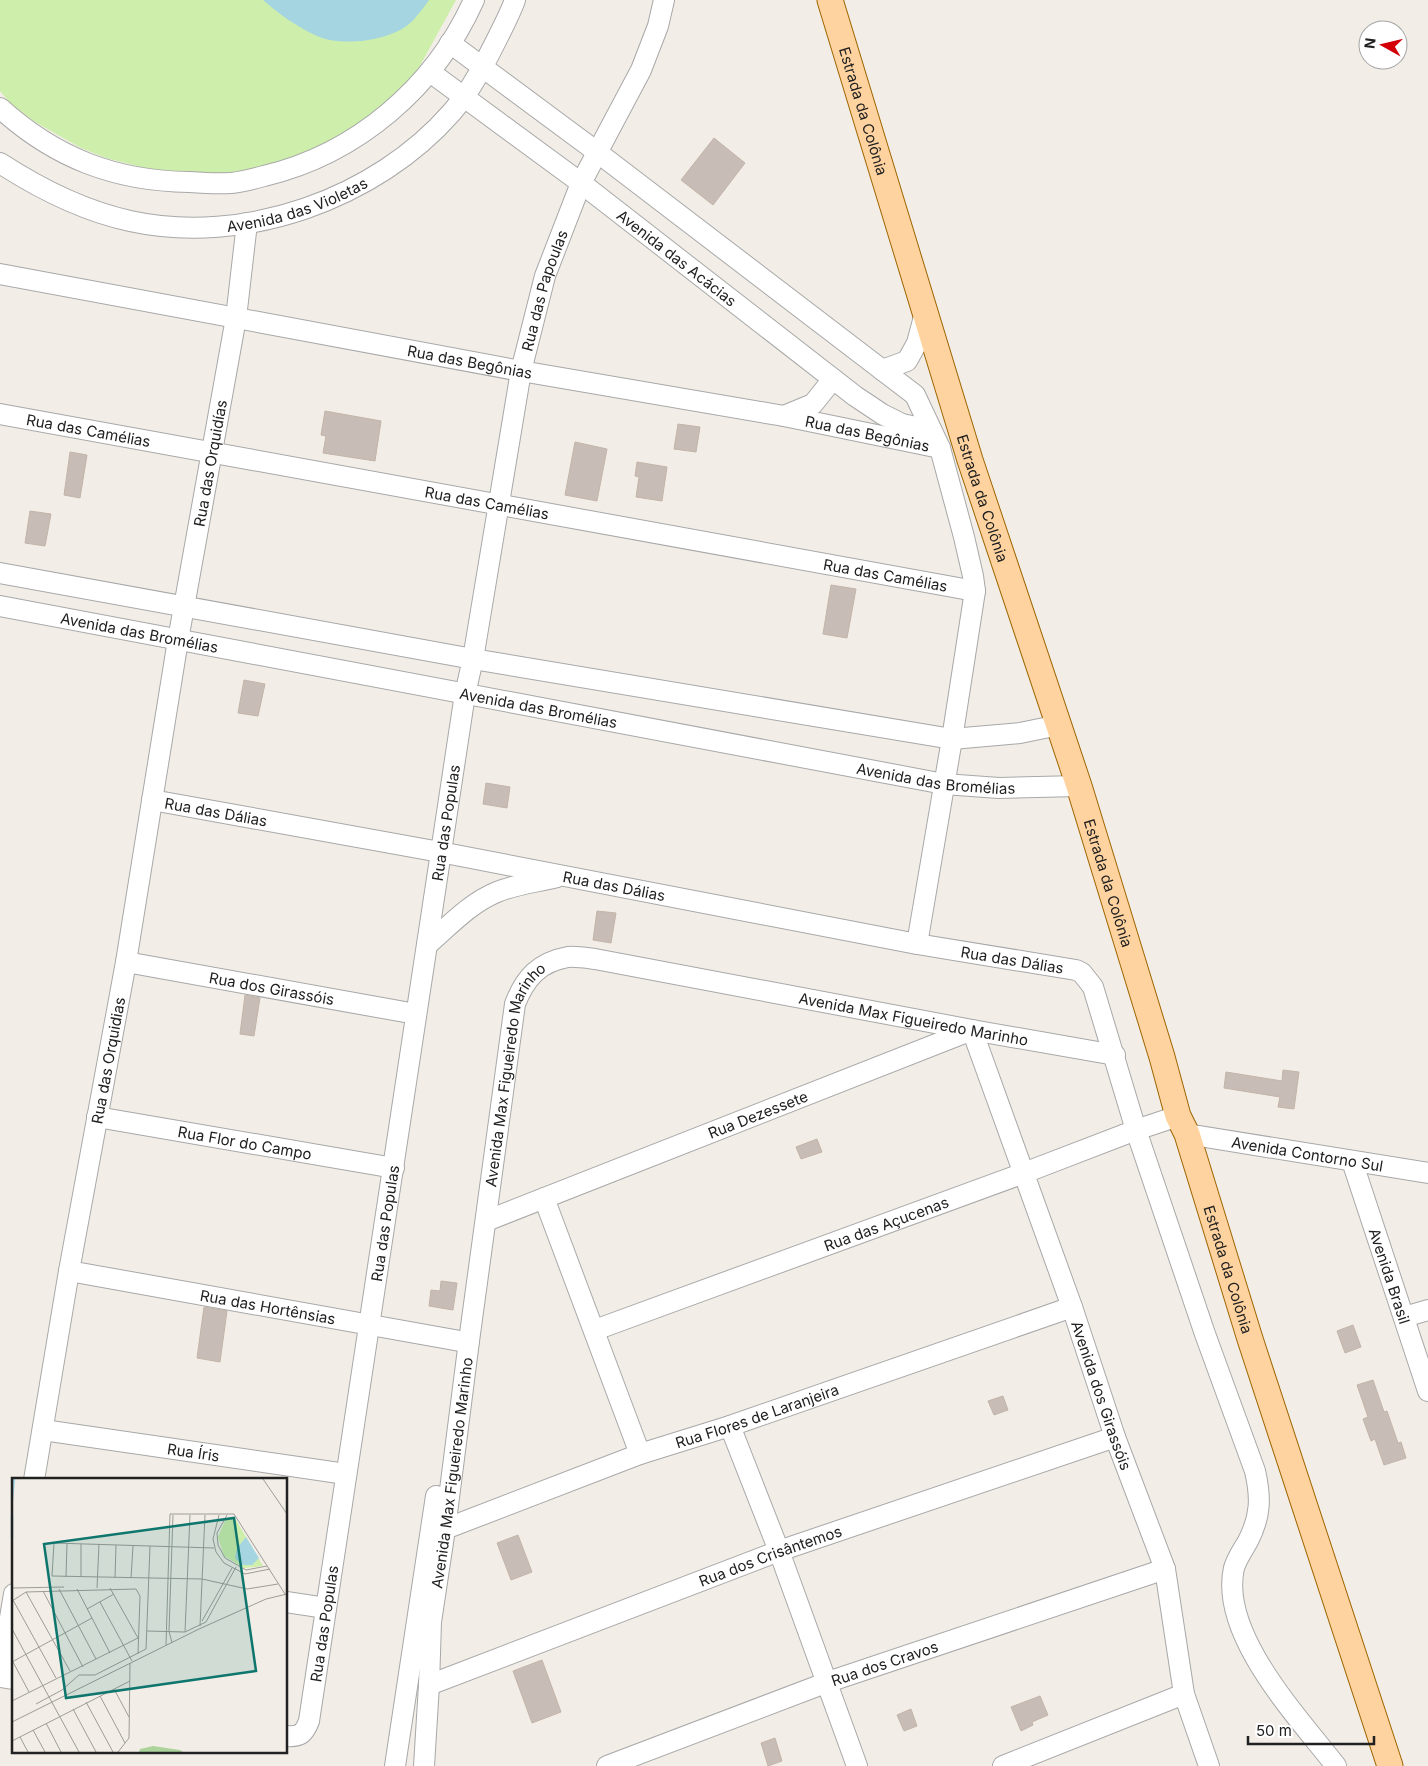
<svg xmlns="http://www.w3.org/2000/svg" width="1428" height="1766" font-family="Inter,sans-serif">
<rect width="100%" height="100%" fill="#f2eee7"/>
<path fill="#ceeeab" d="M0 0H456L416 73 397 97 355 128 287 162 236 173 209 174 157 171 106 158 81 148 35 122 11 104 0 91Z"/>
<path fill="#a5d5e1" d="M263 0H429C423 8 417 17 409 24 389 41 341 47 317 36 297 27 279 14 263 0Z"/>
<g fill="#c7bdb6" stroke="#c4b4a8">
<path d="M714 138 745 163 713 205 681 180Z"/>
<path d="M325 411 381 421 375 461 323 453 326 436 321 435Z"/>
<path d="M678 424 700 427 696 452 674 449Z"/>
<path d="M575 442 607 449 597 501 565 495Z"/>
<path d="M70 452 87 455 80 498 64 495Z"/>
<path d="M637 462 667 467 662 501 636 497 639 477 635 476Z"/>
<path d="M30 511 51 514 45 546 25 543Z"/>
<path d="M831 585 856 589 847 638 823 634Z"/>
<path d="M244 680 265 684 258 716 238 713Z"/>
<path d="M486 783 510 787 507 808 483 804Z"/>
<path d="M597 911 616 913 611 943 593 940Z"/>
<path d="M245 995 260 998 254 1036 240 1034Z"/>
<path d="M1283 1070 1299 1072 1294 1109 1278 1107 1280 1097 1224 1088 1226 1072 1282 1081Z"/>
<path d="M817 1139 822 1152 801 1159 796 1147Z"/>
<path d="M441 1281 457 1283 453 1310 429 1306 431 1290 440 1291Z"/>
<path d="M204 1307 227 1311 220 1362 197 1358Z"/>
<path d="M1353 1325 1361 1347 1345 1353 1337 1331Z"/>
<path d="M1373 1380 1384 1412 1387 1411 1398 1443 1401 1442 1406 1458 1384 1465 1375 1439 1371 1441 1363 1419 1368 1417 1357 1385Z"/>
<path d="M1003 1396 1008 1410 994 1415 988 1401Z"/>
<path d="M518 1535 532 1572 511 1580 497 1543Z"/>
<path d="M542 1660 561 1712 532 1723 513 1671Z"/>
<path d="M1040 1696 1048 1715 1032 1722 1033 1725 1021 1731 1011 1707Z"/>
<path d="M911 1709 917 1726 904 1731 897 1715Z"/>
<path d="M775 1738 782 1761 768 1766 761 1743Z"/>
</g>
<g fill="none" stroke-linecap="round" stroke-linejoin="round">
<g stroke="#a8a8a8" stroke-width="22">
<g id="minor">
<path d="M450 43 597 152 915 395 940 448 964 537 973 576 975 591 952 739 917 944"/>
<path id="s1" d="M430 72 581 183 855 396 882 414 902 424 931 430"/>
<path d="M0 108C55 158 115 181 189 182 203 183 217 184 231 183 242 182 253 179 264 176 357 154 435 87 474 0"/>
<path id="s2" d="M0 163C40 189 84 211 130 221 244 246 376 199 452 112 473 88 487 59 501 31 506 21 511 11 515 0"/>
<path id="s3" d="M0 274 521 371 784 416 940 448"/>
<path d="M882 370 907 361 917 343 925 313"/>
<path id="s4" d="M0 414 975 591"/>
<path d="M784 416 813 404 833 379"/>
<path d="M0 573 473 659 952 739 1020 733 1059 725"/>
<path id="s5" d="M0 606 944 784 999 788 1079 786"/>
<path id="s6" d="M152 800 440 852 917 944 1076 970 1082 973 1093 987 1136 1130 1205 1334 1255 1471C1261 1497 1261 1516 1248 1541 1243 1550 1237 1558 1234 1568 1219 1634 1298 1717 1336 1766"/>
<path d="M427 945C449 926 470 903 497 892 516 884 538 882 557 877"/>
<path id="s7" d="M126 962 416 1014"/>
<path id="s8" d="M97 1117 394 1168"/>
<path id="s9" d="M1187 1134 1428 1173"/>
<path id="s10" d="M1352 1161 1428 1391"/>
<path d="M544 1198 640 1454"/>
<path id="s11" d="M486 1221 972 1030 1072 1307 1115 1437 1165 1569 1184 1694 1209 1766"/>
<path id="s12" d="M69 1271 460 1341H469"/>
<path d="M1404 1317 1428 1310"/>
<path id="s13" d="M595 1330 1024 1173 1136 1130 1178 1116"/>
<path d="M730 1426 779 1551 857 1766"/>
<path id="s14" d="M43 1430 346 1474"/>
<path id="s15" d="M34 1480 69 1271 126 962 178 640 236 318 247 223"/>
<path id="s16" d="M445 1529 640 1454 730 1426 1072 1307"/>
<path d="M14 1594 0 1677 14 1679"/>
<path d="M286 1602 326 1608"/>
<path id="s17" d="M429 1685 779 1551 1115 1437"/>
<path id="s18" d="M286 1736C300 1737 304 1734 309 1721L465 694 473 659 521 371 545 276 581 183 641 70 658 26 664 0"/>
<path d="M395 1766 436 1496"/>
<path id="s19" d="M424 1766 429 1685 431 1622 445 1529 469 1341 515 1004C525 978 539 962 568 957 576 956 587 958 595 959L972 1030 1115 1055"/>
<path id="s20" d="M607 1766 828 1682 1165 1569"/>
<path d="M1003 1766 1184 1694"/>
</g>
</g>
<g stroke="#9e6500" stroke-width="27">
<g id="major">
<path id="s21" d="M830 0 970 460 1079 786 1162 1057 1178 1116 1187 1134 1250 1339 1390 1766"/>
</g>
</g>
<use href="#minor" stroke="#fff" stroke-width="20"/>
<use href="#major" stroke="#ffd39f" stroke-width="25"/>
</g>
<g text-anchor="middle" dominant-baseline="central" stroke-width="4.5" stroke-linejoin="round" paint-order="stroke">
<g font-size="15" fill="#212121" stroke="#fff">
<text stroke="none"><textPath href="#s21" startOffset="116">Estrada da Colônia</textPath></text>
<text stroke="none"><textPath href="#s2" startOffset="314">Avenida das Violetas</textPath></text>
<text stroke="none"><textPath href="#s1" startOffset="309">Avenida das Acácias</textPath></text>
<text stroke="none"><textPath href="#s18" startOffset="1481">Rua das Papoulas</textPath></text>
<text stroke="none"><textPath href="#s3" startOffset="478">Rua das Begônias</textPath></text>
<text stroke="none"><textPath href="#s4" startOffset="90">Rua das Camélias</textPath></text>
<text stroke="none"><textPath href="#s3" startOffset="882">Rua das Begônias</textPath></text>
<text stroke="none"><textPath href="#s15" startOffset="1032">Rua das Orquidías</textPath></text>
<text stroke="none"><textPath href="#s21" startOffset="521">Estrada da Colônia</textPath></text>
<text stroke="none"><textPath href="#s4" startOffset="495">Rua das Camélias</textPath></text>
<text stroke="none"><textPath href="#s4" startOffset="900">Rua das Camélias</textPath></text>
<text stroke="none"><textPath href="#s5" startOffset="142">Avenida das Bromélias</textPath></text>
<text stroke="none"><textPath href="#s5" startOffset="548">Avenida das Bromélias</textPath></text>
<text stroke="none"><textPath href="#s5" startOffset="952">Avenida das Bromélias</textPath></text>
<text stroke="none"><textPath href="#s6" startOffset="65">Rua das Dálias</textPath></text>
<text stroke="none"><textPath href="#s18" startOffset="939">Rua das Populas</textPath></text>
<text stroke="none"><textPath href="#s21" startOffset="926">Estrada da Colônia</textPath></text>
<text stroke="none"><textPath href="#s6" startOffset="470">Rua das Dálias</textPath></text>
<text stroke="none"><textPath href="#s6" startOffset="875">Rua das Dálias</textPath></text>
<text stroke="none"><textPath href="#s7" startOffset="148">Rua dos Girassóis</textPath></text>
<text stroke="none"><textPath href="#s19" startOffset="1194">Avenida Max Figueiredo Marinho</textPath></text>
<text stroke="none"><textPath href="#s15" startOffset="426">Rua das Orquidias</textPath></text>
<text stroke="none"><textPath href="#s19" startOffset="700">Avenida Max Figueiredo Marinho</textPath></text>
<text stroke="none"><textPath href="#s11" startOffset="292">Rua Dezessete</textPath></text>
<text stroke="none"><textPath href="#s8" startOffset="150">Rua Flor do Campo</textPath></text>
<text stroke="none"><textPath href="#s9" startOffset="122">Avenida Contorno Sul</textPath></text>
<text stroke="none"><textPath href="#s18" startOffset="534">Rua das Populas</textPath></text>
<text stroke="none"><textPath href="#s13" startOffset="310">Rua das Açucenas</textPath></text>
<text stroke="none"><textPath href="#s21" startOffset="1331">Estrada da Colônia</textPath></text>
<text stroke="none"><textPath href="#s10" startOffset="121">Avenida Brasil</textPath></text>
<text stroke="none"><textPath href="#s12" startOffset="202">Rua das Hortênsias</textPath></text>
<text stroke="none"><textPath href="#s11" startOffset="910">Avenida dos Girassóis</textPath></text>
<text stroke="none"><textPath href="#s16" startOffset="332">Rua Flores de Laranjeira</textPath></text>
<text stroke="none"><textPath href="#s14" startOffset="152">Rua Íris</textPath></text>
<text stroke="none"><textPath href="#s19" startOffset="295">Avenida Max Figueiredo Marinho</textPath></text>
<text stroke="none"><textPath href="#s17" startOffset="365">Rua dos Crisântemos</textPath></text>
<text stroke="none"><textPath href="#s18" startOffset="129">Rua das Populas</textPath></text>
<text stroke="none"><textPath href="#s20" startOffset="296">Rua dos Cravos</textPath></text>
</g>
</g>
<g transform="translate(12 1478)">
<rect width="275" height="275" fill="#f2eee7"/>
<path d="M214 40H223L251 88 232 90 212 78 206 59Z" fill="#ceeeab"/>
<path d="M141 268 168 272 171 274H127L128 271Z" fill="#acd39a"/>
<path d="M234 59 247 80 240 87H230L223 80 225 70Z" fill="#a5d5e1"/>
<path fill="none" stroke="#a5d5e1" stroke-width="2.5" d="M0 21 2 1M0 37V60"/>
<path fill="none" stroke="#9e9c98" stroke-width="1" d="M251 1 275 36M207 37 201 61 204 74 212 85 233 96 258 91M215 37 205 55 206 67 213 80 234 92 255 88M202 70 42 65 40 98 190 101 235 111 266 106M54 99 55 65M69 99V66M103 100 104 67M119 100 121 68M0 110 52 109M85 110 87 66M47 111 84 181M65 111 98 175M31 113 71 189M14 114 58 193M1 122 44 200M0 123 14 114 124 111 128 118 126 176M88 124 120 183M75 131 102 116M190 143 220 90M188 148 193 37M0 151 67 274M135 153 173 154 194 144 224 89M173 154 178 37M160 165 157 153 161 37M154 167 158 36H222L273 116M0 184 80 140M1 184 17 214M102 211 117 239M88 218 113 265M0 223 126 160 98 110M74 224 101 274M24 226 50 212 67 197H83L134 171 138 68M61 231 84 274M0 244 187 151 254 121 275 116M34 245 49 274M21 252 33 274M8 259 16 274M0 263 118 203M106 274 117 260 118 185"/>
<path fill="#0f766e" fill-opacity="0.15" stroke="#0f766e" stroke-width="2.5" d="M222 40 244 193 54 220 32 66Z"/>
<rect width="275" height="275" fill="none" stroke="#212121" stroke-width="2.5"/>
</g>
<g transform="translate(1383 45) rotate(278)"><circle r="24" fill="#ffffff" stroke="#a6a6a6"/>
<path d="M0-4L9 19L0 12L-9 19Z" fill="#d20006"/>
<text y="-8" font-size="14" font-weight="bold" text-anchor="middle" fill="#212121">N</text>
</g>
<path d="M1248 1736v8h126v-8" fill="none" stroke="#212121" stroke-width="2.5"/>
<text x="1256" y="1736" font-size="15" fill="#212121" stroke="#ffffff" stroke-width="4" paint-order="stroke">50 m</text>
</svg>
